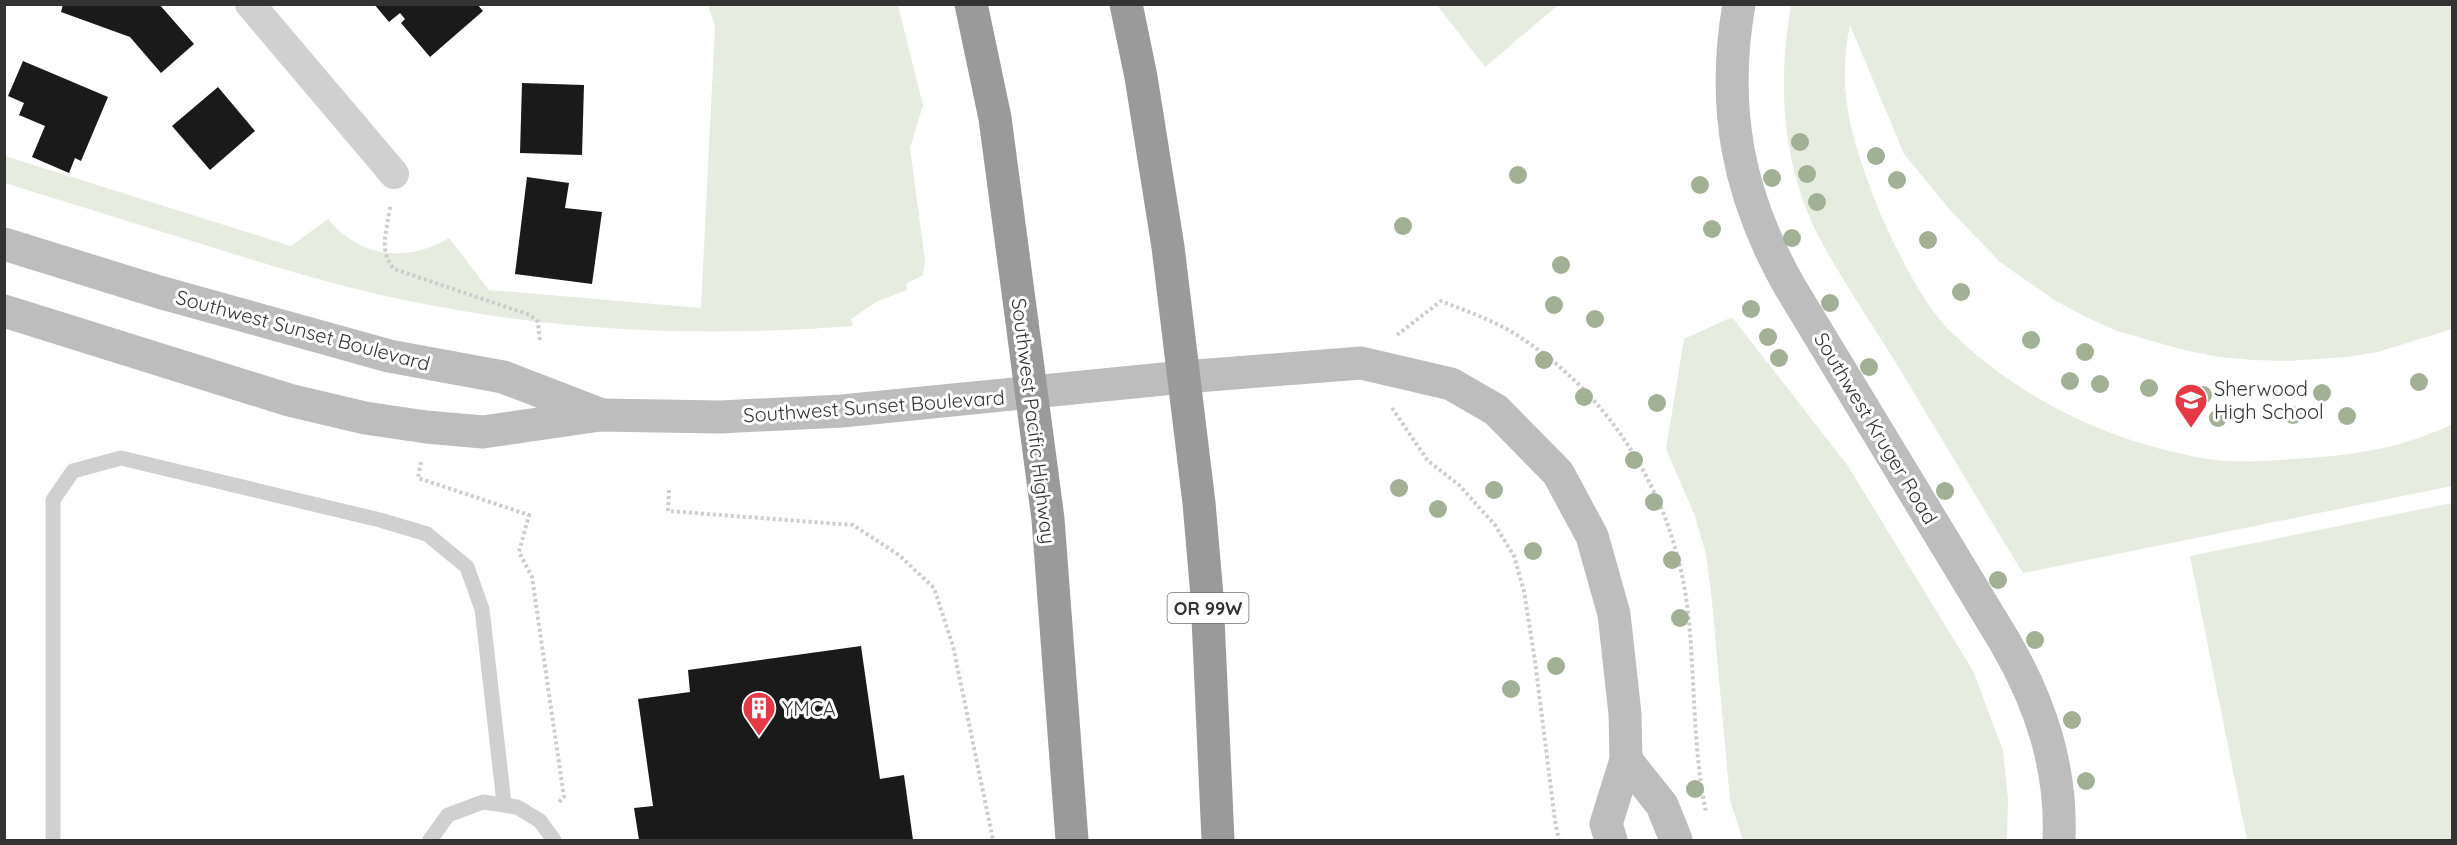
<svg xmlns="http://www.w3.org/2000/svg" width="2457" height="845" font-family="Quicksand,sans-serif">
<rect width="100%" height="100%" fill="#fff"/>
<g fill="#e6ecdf">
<path d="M708 5H898L923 105 910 148 925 261 923 275 906 284 907 290 876 302 851 319 853 326C705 337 564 332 419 303 347 289 278 268 208 246 140 225 72 204 5 183V156L291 246 328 219C360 258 407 263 449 238L489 290 701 308 715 27Z"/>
<path d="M1437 5H1558L1485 67Z"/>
<path d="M1791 5H2452V329L2378 352 2347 357 2285 361 2253 360 2219 357 2184 350 2117 331 2086 317 2056 301 2000 262 1950 210 1904 154 1850 25C1837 87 1850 134 1872 192 1886 231 1920 301 1949 330 2009 389 2086 431 2169 451 2187 455 2207 460 2226 461 2254 462 2281 460 2308 458 2357 455 2408 446 2452 424V486L2023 573C1980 503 1938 433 1896 363 1871 322 1843 282 1820 239 1782 166 1777 84 1791 5Z"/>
<path d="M1732 317 1848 466 1973 671 2003 750 2008 799 2007 840H1743L1730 800 1711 591 1706 554 1695 516 1666 449 1684 339Z"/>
<path d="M2452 503V840H2247L2190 556Z"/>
</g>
<g fill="#1a1a1a">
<path d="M63 4H159L194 44 161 73 130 37 61 12Z"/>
<path d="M374 4H477L483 11 430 57 401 23 405 19 400 13 389 22Z"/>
<path d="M23 61 108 97 81 161 75 158 69 173 32 157 45 126 19 115 24 103 8 96Z"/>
<path d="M522 83 584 85 582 155 520 153Z"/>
<path d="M218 87 255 131 210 170 172 126Z"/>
<path d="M527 177 569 183 565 208 602 212 592 284 515 274Z"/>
<path d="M861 646 880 779 904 775 913 840H639L634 808 653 806 638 699 690 692 688 670Z"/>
</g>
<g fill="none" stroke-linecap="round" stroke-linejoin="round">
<g stroke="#cdcdcd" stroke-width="4" stroke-dasharray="3 3" stroke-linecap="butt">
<path d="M390 207C387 231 378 250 394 269L530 315 538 322 540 342"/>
<path d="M1397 335 1441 301C1469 312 1498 322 1523 339 1619 403 1679 508 1689 622 1695 685 1693 750 1706 812"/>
<path d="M1392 408 1428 461 1459 485 1495 525 1514 556 1524 591 1535 661 1555 821 1559 840"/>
<path d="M421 462 418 478 529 515 519 552 532 577 564 797 558 803"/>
<path d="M669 490 668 511 853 525 899 555 934 588 953 646 993 840"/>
</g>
<g stroke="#d0d0d0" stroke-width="15">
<path d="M53 840V500L73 471 121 458 380 520 427 534 467 567 482 609 504 803"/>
<path d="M430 840 448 815 483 802 517 807 540 821 554 840"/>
</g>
<path stroke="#d0d0d0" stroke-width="30" d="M250 4 394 174"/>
<g stroke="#bdbdbd" stroke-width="33">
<path d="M1739 4C1721 108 1738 196 1790 287L2005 642C2041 704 2062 768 2059 840"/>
<path d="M4 244 159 292 389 356 503 377 599 414"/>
<path d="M4 311 289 400 365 418 426 427 483 432 600 415 720 417 842 411 1184 377 1361 363 1451 384 1496 410 1558 473 1592 536 1614 614 1625 714 1626 760 1606 824 1611 840"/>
<path d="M1626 760 1662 805 1676 840"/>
</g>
<g stroke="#9a9a9a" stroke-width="33">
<path d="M971 4 995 118 1048 519 1072 840"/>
<path d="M1126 4 1141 77 1168 247 1199 503 1207 596 1218 840"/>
</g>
</g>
<g fill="#a2b095">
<circle cx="1800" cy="142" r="9"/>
<circle cx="1876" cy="156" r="9"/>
<circle cx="1807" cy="174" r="9"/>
<circle cx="1518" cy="175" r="9"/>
<circle cx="1772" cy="178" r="9"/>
<circle cx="1897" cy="180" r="9"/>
<circle cx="1700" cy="185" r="9"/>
<circle cx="1817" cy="202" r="9"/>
<circle cx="1403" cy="226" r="9"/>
<circle cx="1712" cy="229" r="9"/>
<circle cx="1792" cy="238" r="9"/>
<circle cx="1928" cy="240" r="9"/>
<circle cx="1561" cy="265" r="9"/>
<circle cx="1961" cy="292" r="9"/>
<circle cx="1830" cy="303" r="9"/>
<circle cx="1554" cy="305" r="9"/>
<circle cx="1751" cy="309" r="9"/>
<circle cx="1595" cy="319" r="9"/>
<circle cx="1768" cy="337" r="9"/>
<circle cx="2031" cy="340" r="9"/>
<circle cx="2085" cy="352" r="9"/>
<circle cx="1779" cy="358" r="9"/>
<circle cx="1544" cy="360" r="9"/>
<circle cx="1869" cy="367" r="9"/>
<circle cx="2070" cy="381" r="9"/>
<circle cx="2419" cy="382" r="9"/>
<circle cx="2100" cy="384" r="9"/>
<circle cx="2149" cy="388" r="9"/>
<circle cx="2322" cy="393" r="9"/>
<circle cx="2203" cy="395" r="9"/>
<circle cx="1584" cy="397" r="9"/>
<circle cx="1657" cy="403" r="9"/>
<circle cx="2293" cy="415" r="9"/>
<circle cx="2347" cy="416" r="9"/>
<circle cx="2218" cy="418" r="9"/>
<circle cx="1634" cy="460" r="9"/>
<circle cx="1399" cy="488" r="9"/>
<circle cx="1494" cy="490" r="9"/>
<circle cx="1945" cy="491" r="9"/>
<circle cx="1654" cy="502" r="9"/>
<circle cx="1438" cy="509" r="9"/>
<circle cx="1533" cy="551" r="9"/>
<circle cx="1672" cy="560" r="9"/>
<circle cx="1998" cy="580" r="9"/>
<circle cx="1680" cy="618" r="9"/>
<circle cx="2035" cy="640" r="9"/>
<circle cx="1556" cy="666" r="9"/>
<circle cx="1511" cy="689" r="9"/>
<circle cx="2072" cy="720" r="9"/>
<circle cx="2086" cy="781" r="9"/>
<circle cx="1695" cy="789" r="9"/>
</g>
<defs>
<g id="school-pin" transform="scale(1.725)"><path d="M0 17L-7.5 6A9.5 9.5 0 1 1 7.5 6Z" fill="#e63946" stroke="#fff"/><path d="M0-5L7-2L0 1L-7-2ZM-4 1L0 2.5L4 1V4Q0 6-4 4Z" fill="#fff"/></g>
<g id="building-pin" transform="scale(1.725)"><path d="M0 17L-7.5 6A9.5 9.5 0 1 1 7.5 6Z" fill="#e63946" stroke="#fff"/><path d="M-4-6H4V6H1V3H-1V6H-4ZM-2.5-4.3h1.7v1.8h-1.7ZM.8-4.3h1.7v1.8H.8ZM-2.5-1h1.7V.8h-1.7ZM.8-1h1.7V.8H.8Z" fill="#fff"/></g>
</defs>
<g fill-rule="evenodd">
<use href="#school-pin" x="2191" y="400"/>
<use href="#building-pin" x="759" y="708"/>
</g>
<g text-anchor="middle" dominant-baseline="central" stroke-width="6" stroke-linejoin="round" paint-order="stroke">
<rect fill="#fff" stroke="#707070" stroke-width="1.5" x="1167.5" y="593" width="81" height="30" rx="4.5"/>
<g font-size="18" font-weight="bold" fill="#333">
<text x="1208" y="608">OR 99W</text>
</g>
<g font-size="20" fill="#333" stroke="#fff">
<text transform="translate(303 330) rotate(15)">Southwest Sunset Boulevard</text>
<text transform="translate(874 406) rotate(-4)">Southwest Sunset Boulevard</text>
<text transform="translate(1034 421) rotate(83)">Southwest Pacific Highway</text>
<text transform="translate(1876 428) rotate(59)">Southwest Kruger Road</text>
</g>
<g font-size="20" fill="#333" stroke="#fff" text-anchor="start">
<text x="2214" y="388">Sherwood<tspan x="2214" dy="23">High School</tspan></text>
<text x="782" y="708">YMCA</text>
</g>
</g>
<rect width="2457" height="845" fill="none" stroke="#333333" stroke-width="12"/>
</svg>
